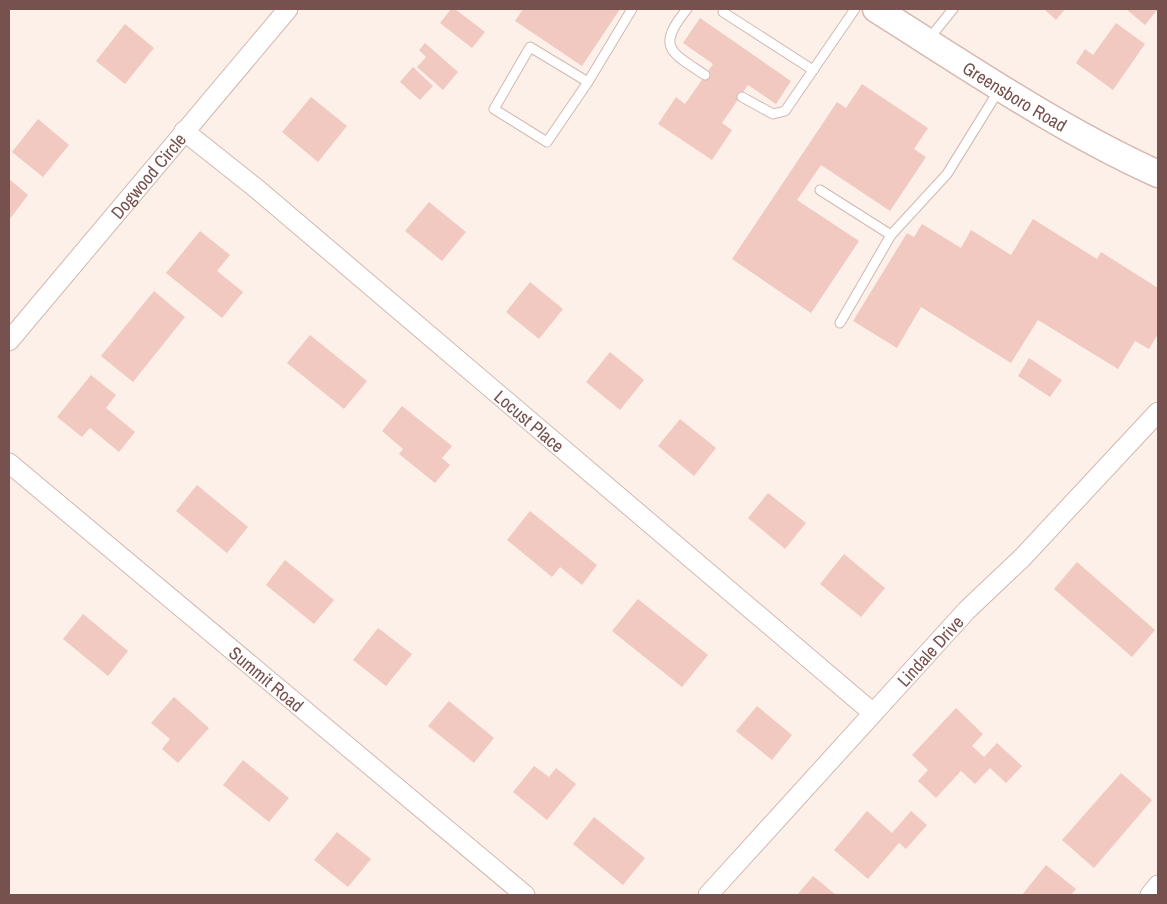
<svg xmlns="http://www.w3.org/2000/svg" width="1167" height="904" font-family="'Archivo Narrow',sans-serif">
<rect width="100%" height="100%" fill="#fcf0e9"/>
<g fill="#f1c9c1">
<path d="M451 9H455L485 32 472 48 440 23Z"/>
<path d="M523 9H620L582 66 515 21Z"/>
<path d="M1044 9H1065L1056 20Z"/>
<path d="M1126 9H1158L1145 25Z"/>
<path d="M700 18 791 81 776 104 748 85 722 123 732 130 712 160 658 124 676 97 685 104 713 64 683 43Z"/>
<path d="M1116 23 1145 44 1113 90 1076 63 1085 49 1093 55Z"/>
<path d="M125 24 154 48 125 84 96 61Z"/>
<path d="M425 43 458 72 443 90 417 67 426 57 419 50Z"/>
<path d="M413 67 433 86 420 100 400 82Z"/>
<path d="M862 84 928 128 914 149 926 157 890 211 821 165 797 200 859 241 811 313 732 259 837 102 846 108Z"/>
<path d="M311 97 347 126 318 162 282 132Z"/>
<path d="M38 119 69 145 43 177 12 152Z"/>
<path d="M9 179 28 195 9 220Z"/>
<path d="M429 202 466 232 442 261 405 231Z"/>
<path d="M1033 219 1097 259 1101 252 1158 288V334L1149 349 1135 341 1118 369 1038 320 1011 363 921 307 897 348 853 321 907 233 914 237 922 224 961 248 971 230 1011 255Z"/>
<path d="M200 231 230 255 217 271 243 292 222 318 166 273Z"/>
<path d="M530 282 563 309 539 339 506 312Z"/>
<path d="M154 291 185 317 133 382 101 356Z"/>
<path d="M310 335 367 381 344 409 287 363Z"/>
<path d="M610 352 644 380 620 410 586 382Z"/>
<path d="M1029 358 1062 380 1050 397 1018 376Z"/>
<path d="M91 375 116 395 106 408 135 432 119 452 90 428 82 437 57 417Z"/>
<path d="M402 406 452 446 442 458 450 465 435 483 399 454 403 449 382 431Z"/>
<path d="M680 419 716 448 694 476 658 446Z"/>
<path d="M197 485 248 527 227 553 176 511Z"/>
<path d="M768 493 806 523 785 549 748 518Z"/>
<path d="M530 511 597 565 582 585 560 567 552 577 507 540Z"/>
<path d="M844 554 885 588 861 617 820 584Z"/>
<path d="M285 560 334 600 314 624 266 585Z"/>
<path d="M1077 562 1155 630 1132 657 1054 589Z"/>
<path d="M638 599 708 655 682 687 612 631Z"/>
<path d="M83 614 128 651 108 676 63 639Z"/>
<path d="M378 628 412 654 386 686 353 660Z"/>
<path d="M174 697 209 728 178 763 162 749 170 739 151 723Z"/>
<path d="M449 701 494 738 474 763 428 726Z"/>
<path d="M757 706 792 735 772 760 736 731Z"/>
<path d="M956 708 983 734 972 746 984 757 997 743 1022 766 1006 783 990 768 975 784 961 771 936 798 918 781 928 770 912 755Z"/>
<path d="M243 760 289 798 269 822 223 785Z"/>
<path d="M534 766 549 777 556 768 576 784 547 820 513 792Z"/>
<path d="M1121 773 1152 800 1094 868 1062 840Z"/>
<path d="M867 811 892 833 911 811 927 825 906 849 899 843 868 879 834 850Z"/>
<path d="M594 817 645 858 623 885 573 844Z"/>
<path d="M337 832 371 859 348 887 314 860Z"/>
<path d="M1046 865 1076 889 1071 895H1022Z"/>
<path d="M813 876 836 895H797Z"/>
</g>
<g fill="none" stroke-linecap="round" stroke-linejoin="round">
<g stroke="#d1b8b1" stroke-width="11">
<g id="service">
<path d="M687 9C656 47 670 52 705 75"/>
<path d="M723 12 813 70"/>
<path d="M928 40 953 9"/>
<path d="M588 82 530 47 494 109 547 142 588 82 632 9"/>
<path d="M742 97 773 114 785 111 855 9"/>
<path d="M820 190 891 235"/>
<path d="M840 323 891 235 947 174 999 90"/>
</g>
</g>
<g stroke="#d1b8b1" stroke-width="21">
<g id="minor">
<path id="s1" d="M184 131 257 189 873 713"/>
<path id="s2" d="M9 341 288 9"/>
<path id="s3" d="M9 463 525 895"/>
<path id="s4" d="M708 895 967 610 1022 558 1158 412"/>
<path d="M1150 895 1158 885"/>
</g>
</g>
<g stroke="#d6b8b1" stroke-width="29">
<g id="secondary">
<path id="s5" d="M876 9C968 67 1059 129 1158 174"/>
</g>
</g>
<use href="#service" stroke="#fff" stroke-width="9"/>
<use href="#minor" stroke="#fff" stroke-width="19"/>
<use href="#secondary" stroke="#fff" stroke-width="26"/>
</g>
<g text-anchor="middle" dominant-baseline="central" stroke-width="4" stroke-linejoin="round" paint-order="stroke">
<g font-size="18" fill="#77514d" stroke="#fff5f0">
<text stroke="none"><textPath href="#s5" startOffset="164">Greensboro Road</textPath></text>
<text stroke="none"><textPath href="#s2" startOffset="216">Dogwood Circle</textPath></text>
<text stroke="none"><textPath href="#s1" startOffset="451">Locust Place</textPath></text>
<text stroke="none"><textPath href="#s4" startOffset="330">Lindale Drive</textPath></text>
<text stroke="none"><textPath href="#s3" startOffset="336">Summit Road</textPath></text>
</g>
</g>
<rect width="1167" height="904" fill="none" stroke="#77514d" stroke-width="20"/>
</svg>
